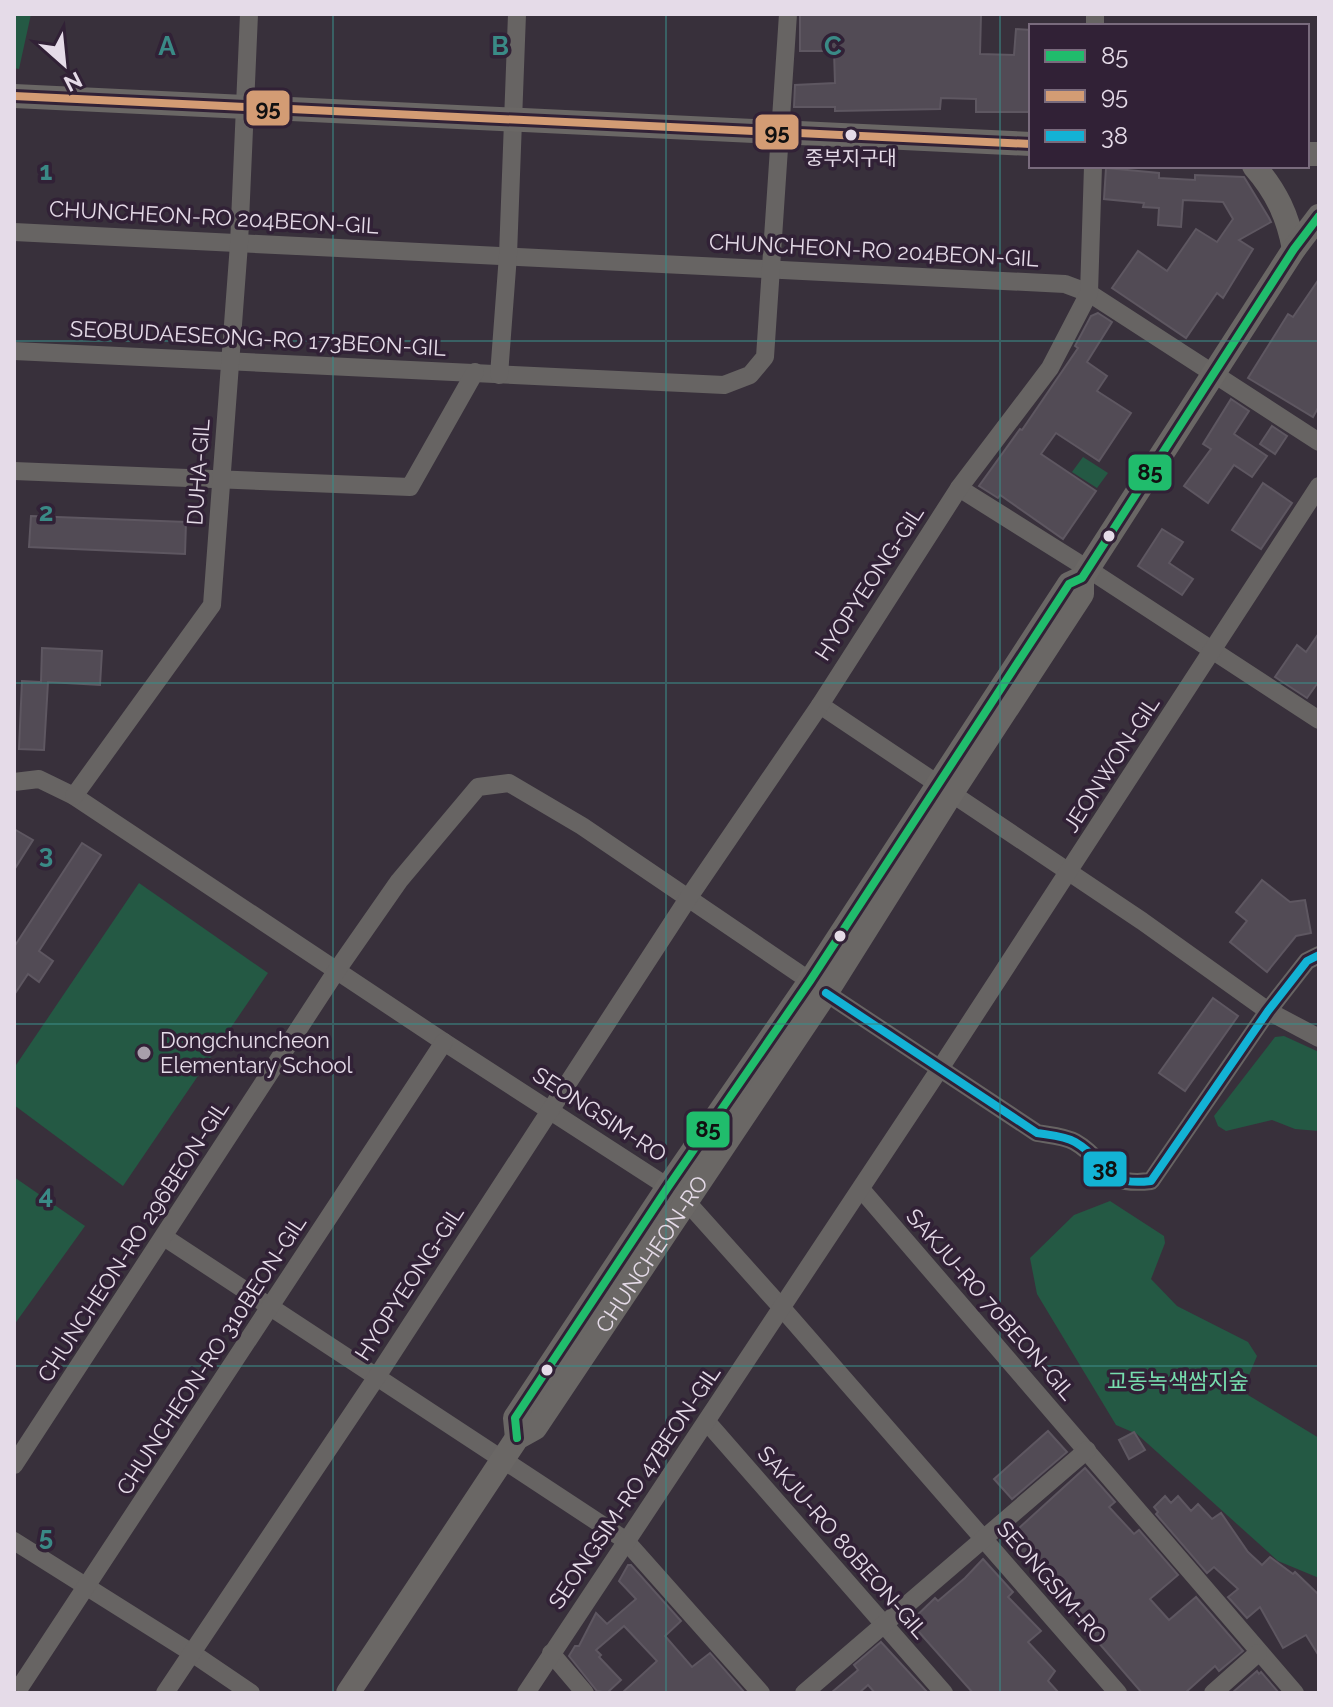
<svg xmlns="http://www.w3.org/2000/svg" width="1333" height="1707" font-family="Raleway,'Noto Sans KR',sans-serif">
<rect width="100%" height="100%" fill="#38303b"/>
<g fill="#245944">
<path d="M14 14H31L19 69 14 68Z"/>
<path d="M1083 457 1108 473 1097 488 1072 472Z"/>
<path d="M139 883 268 973 123 1186 14 1105V1068Z"/>
<path d="M1284 1036 1319 1052V1131L1295 1129 1272 1120 1226 1131 1218 1126 1214 1116 1275 1037Z"/>
<path d="M14 1177 85 1226 14 1325Z"/>
<path d="M1110 1201 1164 1236 1165 1243 1151 1279 1177 1306 1248 1342 1257 1356 1244 1387 1248 1395 1319 1438V1578L1278 1561 1137 1434 1116 1425 1037 1294 1030 1258 1074 1215Z"/>
</g>
<g fill="#524b55" stroke="#5e5761" stroke-width="2">
<path d="M800 14H981L980 54 1014 55 1016 29 1031 30V112H976V99L941 98 940 109 835 111V107H794L795 85 835 83 834 51H800Z"/>
<path d="M1106 168 1159 173V178L1195 180V175L1244 177 1269 218 1271 222 1239 240 1253 249 1223 298 1217 293 1186 338 1112 288 1138 251 1167 271 1196 229 1217 242 1233 219 1223 202 1183 200 1181 227 1158 225 1159 208 1143 207 1144 203 1104 199Z"/>
<path d="M1319 279V406L1313 417 1248 378 1288 314 1293 317Z"/>
<path d="M1098 313 1112 322 1087 362 1107 376 1097 391 1131 413 1099 461 1056 433 1041 454 1096 491 1063 539 1000 495 998 498 979 486 1020 429 1022 430 1078 348 1075 346 1091 316Z"/>
<path d="M1231 399 1249 411 1234 434 1267 456 1252 477 1234 465 1208 503 1184 486 1211 449 1203 444Z"/>
<path d="M1272 426 1287 436 1275 454 1260 444Z"/>
<path d="M1263 483 1292 503 1261 549 1232 530Z"/>
<path d="M31 516 186 522 185 554 29 547Z"/>
<path d="M1162 529 1183 542 1169 563 1193 579 1182 595 1138 566Z"/>
<path d="M1319 633V681L1307 698 1275 677 1297 645 1306 652Z"/>
<path d="M42 648 102 651 100 685 48 682 44 750 19 749 22 681 41 682Z"/>
<path d="M14 829 33 840 14 870Z"/>
<path d="M82 843 101 855 39 951 53 961 39 982 28 974 14 995V947Z"/>
<path d="M1262 880 1290 902 1305 900 1311 933 1296 936 1267 972 1230 942 1247 921 1236 912Z"/>
<path d="M1213 998 1238 1016 1185 1091 1159 1073Z"/>
<path d="M1048 1431 1067 1452 1012 1499 994 1479Z"/>
<path d="M1134 1432 1145 1450 1129 1459 1119 1440Z"/>
<path d="M1085 1468 1115 1502 1109 1507 1134 1534 1139 1530 1178 1575 1150 1599 1169 1620 1196 1597 1243 1651 1219 1671 1215 1666 1185 1693H1142L1008 1538Z"/>
<path d="M1165 1496 1171 1503 1178 1496 1191 1511 1198 1504 1212 1519 1221 1513 1248 1552 1262 1565 1270 1557 1293 1574 1295 1572 1319 1595V1656L1306 1635 1283 1648 1260 1607 1247 1618 1228 1597 1238 1589 1214 1567 1207 1573 1156 1514 1158 1512 1154 1507Z"/>
<path d="M983 1559 1013 1592 1008 1597 1041 1631 1028 1642 1055 1671 1048 1681 1059 1693H973L910 1622 935 1598 938 1601 965 1578Z"/>
<path d="M628 1565H631L681 1621 665 1636 692 1667 710 1653 745 1693H622L657 1661 624 1626 596 1650 601 1655 599 1657 621 1680 607 1693 597 1691 569 1656 575 1646H579L596 1613 607 1624 636 1599 619 1581Z"/>
<path d="M881 1642 928 1693H875L868 1685 859 1693H831L858 1670 854 1665Z"/>
<path d="M1257 1671 1259 1674 1261 1672 1279 1693H1232Z"/>
</g>
<g fill="none" stroke-linecap="round" stroke-linejoin="round">
<g stroke="#676463" stroke-width="18">
<path d="M1095 26V14"/>
<path d="M14 232 1065 284 1089 293 1319 442"/>
<path d="M14 351 724 385 750 375 765 357 788 14"/>
<path d="M499 375 508 255 517 14"/>
<path d="M14 471 410 487 475 372"/>
<path d="M959 488 1088 569 1319 720"/>
<path d="M820 705 1142 921 1268 1011 1319 1038"/>
<path d="M14 782 39 779 74 796 444 1042 668 1187 687 1202 782 1308 1118 1693"/>
<path d="M74 796 212 605 239 244 249 14"/>
<path d="M826 993 1037 1133C1048 1135 1065 1136 1075 1142 1110 1162 1100 1187 1151 1181L1268 1011 1307 961 1319 955"/>
<path d="M861 1189 1295 1693"/>
<path d="M164 1237 625 1540 761 1693"/>
<path d="M707 1422 944 1693"/>
<path d="M14 1465 337 970 399 881 478 787 509 783 582 826 810 981"/>
<path d="M14 1541 192 1653 251 1693"/>
<path d="M551 1653 585 1693"/>
<path d="M16 1693 444 1042"/>
<path d="M165 1693 376 1378 689 897 820 705 959 488 1050 368 1089 293 1093 166"/>
<path d="M526 1693 941 1067 1319 486"/>
<path d="M804 1693 1087 1450"/>
<path d="M1213 1693 1258 1653"/>
</g>
<g stroke="#6a6765" stroke-width="24">
<path d="M14 96 1031 144"/>
<path d="M1307 154H1319"/>
<path d="M1254 166C1276 191 1288 216 1294 249"/>
<path d="M517 1438 515 1418 668 1187 810 981 1069 584 1082 578 1294 249 1319 216"/>
<path id="s1" d="M348 1693 517 1438 535 1428 826 993 951 794 1082 594V578"/>
</g>
<g stroke="#312136" stroke-width="14">
<path id="bus-1" d="M517 1438 515 1418 668 1187 810 981 1069 584 1082 578 1294 249 1319 216"/>
</g>
<g stroke="#312136" stroke-width="14">
<path id="bus-2" d="M14 96 1031 144"/>
</g>
<g stroke="#312136" stroke-width="14">
<path id="bus-3" d="M826 993 1037 1133C1048 1135 1065 1136 1075 1142 1110 1162 1100 1187 1151 1181L1268 1011 1307 961 1319 955"/>
</g>
<use href="#bus-1" stroke="#20bc6c" stroke-width="8"/>
<use href="#bus-2" stroke="#d39c74" stroke-width="8"/>
<use href="#bus-3" stroke="#13b2d5" stroke-width="8"/>
</g>
<path fill="none" stroke="#3a8a86" stroke-width="2" stroke-opacity="0.55" d="M333 14V1693M666 14V1693M1000 14V1693M14 341H1319M14 683H1319M14 1024H1319M14 1366H1319"/>
<g fill="#e5dbe8" stroke="#312136" stroke-width="3">
<circle cx="851" cy="135" r="7"/>
<circle cx="1109" cy="536" r="7"/>
<circle cx="840" cy="936" r="7"/>
<circle cx="547" cy="1370" r="7"/>
</g>
<circle fill="#a89fab" stroke="#312136" stroke-width="3" cx="144" cy="1053" r="8"/>
<g text-anchor="middle" dominant-baseline="central" stroke-width="7" stroke-linejoin="round" paint-order="stroke">
<g font-size="20" fill="#e5dbe8" stroke="#312136">
<text x="851" y="158">중부지구대</text>
</g>
<g font-size="22" fill="#e5dbe8" stroke="#312136">
<text transform="translate(214 217) rotate(3)">CHUNCHEON-RO 204BEON-GIL</text>
<text transform="translate(874 250) rotate(3)">CHUNCHEON-RO 204BEON-GIL</text>
<text transform="translate(258 338) rotate(3)">SEOBUDAESEONG-RO 173BEON-GIL</text>
<text transform="translate(198 472) rotate(-86)">DUHA-GIL</text>
<text transform="translate(869 583) rotate(-57)">HYOPYEONG-GIL</text>
<text transform="translate(1111 764) rotate(-57)">JEONWON-GIL</text>
<text transform="translate(600 1114) rotate(33)">SEONGSIM-RO</text>
<text transform="translate(133 1241) rotate(-57)">CHUNCHEON-RO 296BEON-GIL</text>
<text stroke="none"><textPath href="#s1" startOffset="536">CHUNCHEON-RO</textPath></text>
<text transform="translate(409 1283) rotate(-57)">HYOPYEONG-GIL</text>
<text transform="translate(991 1304) rotate(49)">SAKJU-RO 70BEON-GIL</text>
<text transform="translate(211 1355) rotate(-57)">CHUNCHEON-RO 310BEON-GIL</text>
<text transform="translate(634 1487) rotate(-56)">SEONGSIM-RO 47BEON-GIL</text>
<text transform="translate(843 1542) rotate(49)">SAKJU-RO 80BEON-GIL</text>
<text transform="translate(1052 1582) rotate(49)">SEONGSIM-RO</text>
</g>
<g font-size="22" fill="#e5dbe8" stroke="#312136" text-anchor="start">
<text x="160" y="1040">Dongchuncheon<tspan x="160" dy="25">Elementary School</tspan></text>
</g>
<g font-size="22" fill="#76ddae" stroke="#312136">
<text x="1178" y="1381">교동녹색쌈지숲</text>
</g>
</g>
<g font-size="26" text-anchor="middle" font-weight="bold" fill="#3a8a86" stroke="#312136" stroke-width="7" stroke-linejoin="round" paint-order="stroke">
<text x="167" y="55">A</text>
<text x="500" y="55">B</text>
<text x="833" y="55">C</text>
<text x="46" y="180">1</text>
<text x="46" y="521">2</text>
<text x="46" y="863">3</text>
<text x="46" y="1204">4</text>
<text x="46" y="1545">5</text>
</g>
<g stroke="#312136" stroke-width="3">
<rect x="245" y="89" width="46" height="38" rx="8" fill="#d39c74"/>
<rect x="754" y="113" width="46" height="38" rx="8" fill="#d39c74"/>
<rect x="1127" y="453" width="46" height="39" rx="8" fill="#20bc6c"/>
<rect x="685" y="1110" width="46" height="39" rx="8" fill="#20bc6c"/>
<rect x="1082" y="1150" width="46" height="38" rx="8" fill="#13b2d5"/>
</g>
<g font-size="22" text-anchor="middle" font-weight="bold" fill="#111">
<text x="268" y="116">95</text>
<text x="777" y="140">95</text>
<text x="1150" y="480">85</text>
<text x="708" y="1137">85</text>
<text x="1105" y="1177">38</text>
</g>
<rect width="1333" height="1707" fill="none" stroke="#e5dbe8" stroke-width="32"/>
<rect x="1029" y="24" width="280" height="144" fill="#312136" stroke="#796b7d" stroke-width="2"/>
<rect x="1045" y="50" width="40" height="12" fill="#20bc6c" stroke="#796b7d" stroke-width="2"/>
<text x="1101" y="64" font-size="24" fill="#e5dbe8">85</text>
<rect x="1045" y="90" width="40" height="12" fill="#d39c74" stroke="#796b7d" stroke-width="2"/>
<text x="1101" y="104" font-size="24" fill="#e5dbe8">95</text>
<rect x="1045" y="130" width="40" height="12" fill="#13b2d5" stroke="#796b7d" stroke-width="2"/>
<text x="1101" y="144" font-size="24" fill="#e5dbe8">38</text>
<g transform="translate(64 64) rotate(153)" stroke="#312136" stroke-width="6" paint-order="stroke">
<path d="M0-6L14 30L0 20L-14 30Z" fill="#e5dbe8"/>
<text y="-12" font-size="22" font-weight="bold" text-anchor="middle" fill="#e5dbe8">N</text>
</g>
</svg>
